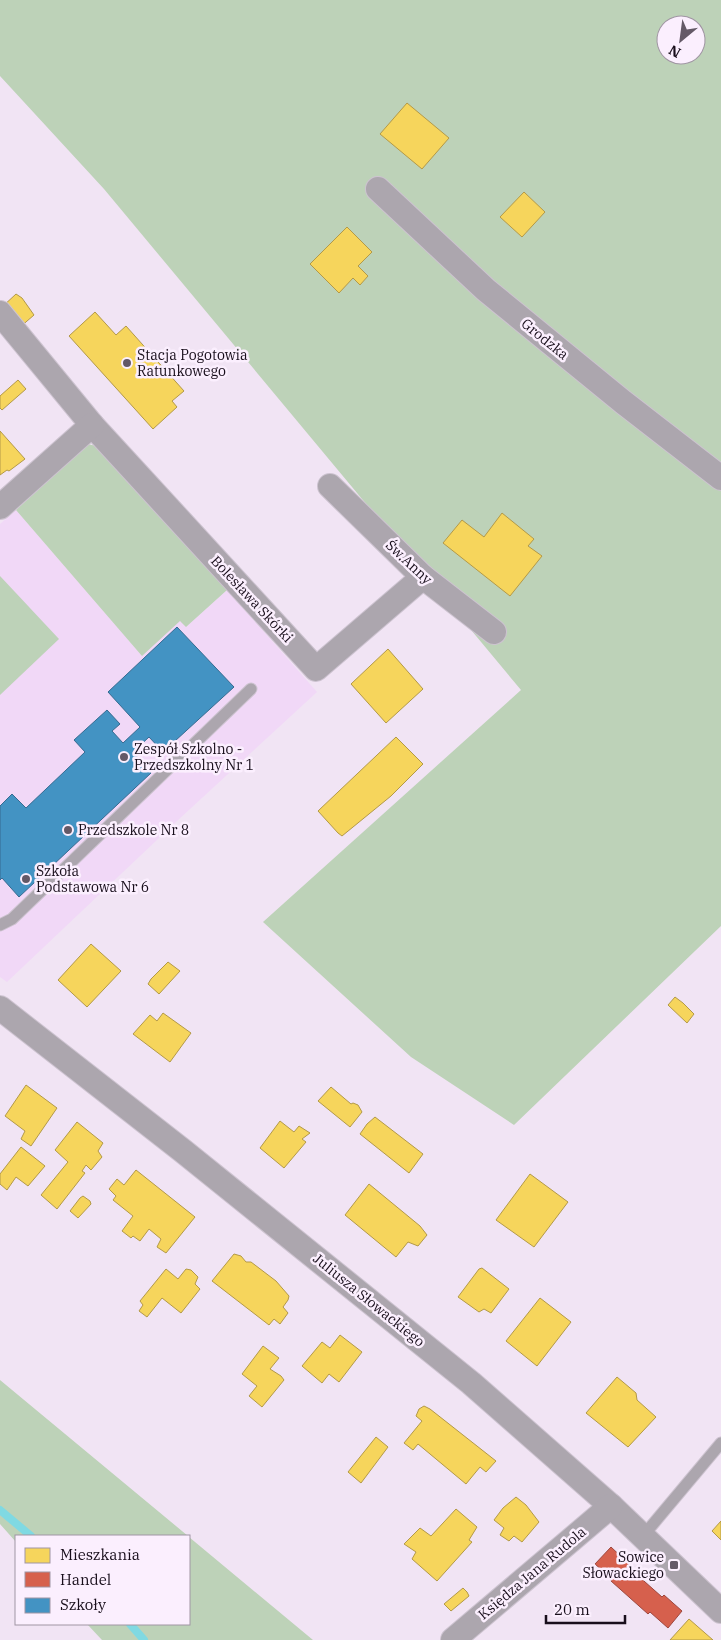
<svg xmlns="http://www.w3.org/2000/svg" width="721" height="1640" font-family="'IBM Plex Serif',serif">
<rect width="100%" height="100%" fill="#f1e4f4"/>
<path fill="#f1d8f7" d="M16 510 142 656 180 620 186 627 227 590 317 692 177 821 7 982 0 977V524Z"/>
<g fill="#bdd2b8" fill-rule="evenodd">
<path d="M0 0H721V926L514 1125 411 1057 263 922 521 690 104 189 0 76ZM666 25H696V55H666Z"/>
<path d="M88 444 100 447 227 590 186 627 180 621 142 656 16 510Z"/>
<path d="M0 576 59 639 0 695Z"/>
<path d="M0 1380 188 1536H16V1542L0 1524Z"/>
<path d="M189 1537 313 1640H102L87 1624H189Z"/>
</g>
<g fill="#f6d55c" stroke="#b39948">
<path d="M407 103 449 138 422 169 380 134Z"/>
<path d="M524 192 545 212 522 237 500 217Z"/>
<path d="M347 227 372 252 358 266 368 276 360 285 353 278 339 293 310 264Z"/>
<path d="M16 294 22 298 34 315 19 328 2 307Z"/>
<path d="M95 312 116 335 126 326 184 391 172 401 177 407 153 429 69 336Z"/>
<path d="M18 380 26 389 2 410 0 408V396Z"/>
<path d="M0 431 25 459 9 471 7 470 0 475Z"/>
<path d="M502 513 534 539 528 546 542 556 510 596 443 543 462 520 484 537Z"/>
<path d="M388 649 423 689 386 723 351 684Z"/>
<path d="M396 737 423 764 391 796 342 836 338 833 318 811Z"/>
<path d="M91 944 121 971 87 1007 58 980Z"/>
<path d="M168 962 180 971 159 994 148 984 151 979Z"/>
<path d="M675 997 683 1003 694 1014 687 1023 668 1005Z"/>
<path d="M163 1013 191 1033 170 1062 133 1034 150 1015 157 1021Z"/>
<path d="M26 1085 57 1108 31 1146 21 1139 25 1131 5 1116Z"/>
<path d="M331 1087 351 1104 353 1103 358 1105 362 1112 350 1127 318 1101Z"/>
<path d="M375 1117 423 1154 409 1173 360 1134 367 1124Z"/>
<path d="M280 1121 294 1132 299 1126 310 1133 302 1139 306 1142 284 1168 260 1148Z"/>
<path d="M77 1122 103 1143 98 1151 102 1157 91 1170 86 1165 82 1171 85 1173 57 1209 41 1195 68 1162 55 1150Z"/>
<path d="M21 1147 45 1166 28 1186 16 1177 7 1190 0 1184V1174Z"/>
<path d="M136 1170 195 1217 166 1253 157 1247 161 1239 149 1229 140 1241 133 1236 131 1238 122 1231 133 1216 113 1200 116 1196 109 1189 117 1179 124 1185Z"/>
<path d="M530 1174 568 1202 534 1247 496 1220Z"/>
<path d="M369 1184 420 1226 427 1235 418 1246 408 1242 396 1257 345 1215Z"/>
<path d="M83 1196 90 1201 91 1204 78 1218 70 1211 80 1198Z"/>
<path d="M234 1254 241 1256 246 1262H251L276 1281 289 1296 288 1300 283 1307 288 1313 280 1324 274 1319 269 1325 212 1281Z"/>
<path d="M482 1268 509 1289 491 1313 484 1309 479 1312 458 1297 479 1269Z"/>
<path d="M166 1269 178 1279 186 1269 191 1270 198 1277 195 1284 200 1289 181 1313 162 1298 147 1317 139 1311 143 1305 140 1301Z"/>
<path d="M540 1298 571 1322 537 1366 506 1341Z"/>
<path d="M340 1335 362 1352 339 1382 329 1374 322 1383 302 1366 322 1342 330 1348Z"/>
<path d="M263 1346 279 1358 270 1369 281 1376 284 1380 262 1407 249 1396 257 1386 242 1374Z"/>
<path d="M617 1377 636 1393 637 1400 656 1417 628 1447 586 1413Z"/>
<path d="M424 1406 430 1409 496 1461 486 1472 480 1467 466 1484 418 1444 413 1450 404 1443 422 1421 416 1416 419 1409Z"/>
<path d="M376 1437 388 1447 361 1483 348 1472Z"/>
<path d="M516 1497 526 1505 539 1522 522 1542 514 1536 509 1541 500 1535 504 1528 494 1520 503 1508Z"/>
<path d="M456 1509 477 1527 469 1540 472 1542 437 1581 412 1559 416 1552 404 1544 420 1528 431 1536Z"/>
<path d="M721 1521V1540L712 1531Z"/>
<path d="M463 1588 467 1592 469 1596 451 1611 444 1604Z"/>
<path d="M689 1619 713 1640H670Z"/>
</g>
<path fill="#d6604d" stroke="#9d473e" d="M611 1547 629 1564 627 1566 662 1597 664 1595 682 1611 668 1628 650 1612 648 1614 611 1581 612 1579 595 1564Z"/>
<path fill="#4393c3" stroke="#366b91" d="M177 627 234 687 163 752 149 737 133 752 151 773 19 897 2 878 0 880V806L12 794 26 808 85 752 74 740 107 710 120 724 112 731 123 743 140 727 108 692Z"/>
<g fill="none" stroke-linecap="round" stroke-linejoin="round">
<g stroke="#80d9e2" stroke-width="8">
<path d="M0 1510 31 1536"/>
<path d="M130 1624 144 1640"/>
</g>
<g stroke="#cdc3d0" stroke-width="13">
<g id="service">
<path d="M0 925 12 919 251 689"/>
<path d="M643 1536 721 1443"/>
</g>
</g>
<g stroke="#cdc3d0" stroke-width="26">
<g id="minor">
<path d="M378 189 486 290 623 402 721 478"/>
<path d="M0 313 92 425 316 669 423 577"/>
<path d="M330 486 423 577 494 632"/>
<path d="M0 507 92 425"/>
<path d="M0 1008 183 1151 471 1383 611 1506 721 1611"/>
<path d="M453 1640 611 1506"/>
</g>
</g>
<use href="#service" stroke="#aca6ae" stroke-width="11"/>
<use href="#minor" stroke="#aca6ae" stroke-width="24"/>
</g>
<g fill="#645967" stroke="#fbeffe" stroke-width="2">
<circle cx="127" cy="363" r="5"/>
<circle cx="124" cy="757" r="5"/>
<circle cx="68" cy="830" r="5"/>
<circle cx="26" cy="879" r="5"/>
<rect x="669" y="1560" width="10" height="10" rx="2.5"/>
</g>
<g text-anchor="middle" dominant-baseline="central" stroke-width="5" stroke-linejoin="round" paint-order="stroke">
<g font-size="14" fill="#180e1b" stroke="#fbeffe">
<text transform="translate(545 339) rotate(39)">Grodzka</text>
<text transform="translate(409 562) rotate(43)">Św.Anny</text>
<text transform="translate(252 599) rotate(47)">Bolesława Skórki</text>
<text transform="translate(369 1300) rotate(39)">Juliusza Słowackiego</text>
<text transform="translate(532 1573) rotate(-40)">Księdza Jana Rudola</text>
</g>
<g font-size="14" fill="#180e1b" stroke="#fbeffe" text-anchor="start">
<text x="137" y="355">Stacja Pogotowia<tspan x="137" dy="16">Ratunkowego</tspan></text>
<text x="134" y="749">Zespół Szkolno -<tspan x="134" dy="16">Przedszkolny Nr 1</tspan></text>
<text x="78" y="830">Przedszkole Nr 8</text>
<text x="36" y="871">Szkoła<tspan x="36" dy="16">Podstawowa Nr 6</tspan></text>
<text x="664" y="1557" text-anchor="end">Sowice<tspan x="664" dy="16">Słowackiego</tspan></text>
</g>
</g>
<rect x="15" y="1535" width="175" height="90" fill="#fbeffe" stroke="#a095a3"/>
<rect x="25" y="1548" width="25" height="15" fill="#f6d55c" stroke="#a095a3"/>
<text x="60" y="1560" font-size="15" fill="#180e1b">Mieszkania</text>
<rect x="25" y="1572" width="25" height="15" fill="#d6604d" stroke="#a095a3"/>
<text x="60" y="1585" font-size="15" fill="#180e1b">Handel</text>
<rect x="25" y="1598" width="25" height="15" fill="#4393c3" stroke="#a095a3"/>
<text x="60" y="1610" font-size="15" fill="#180e1b">Szkoły</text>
<g transform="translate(681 40) rotate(209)"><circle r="24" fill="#fbeffe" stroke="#a095a3"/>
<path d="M0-4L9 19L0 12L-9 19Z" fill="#645967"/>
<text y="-8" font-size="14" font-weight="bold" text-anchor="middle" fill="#180e1b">N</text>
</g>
<path d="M546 1615v8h79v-8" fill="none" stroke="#180e1b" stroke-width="2.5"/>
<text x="554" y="1615" font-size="15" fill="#180e1b" stroke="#fbeffe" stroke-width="4" paint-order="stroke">20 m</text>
</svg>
